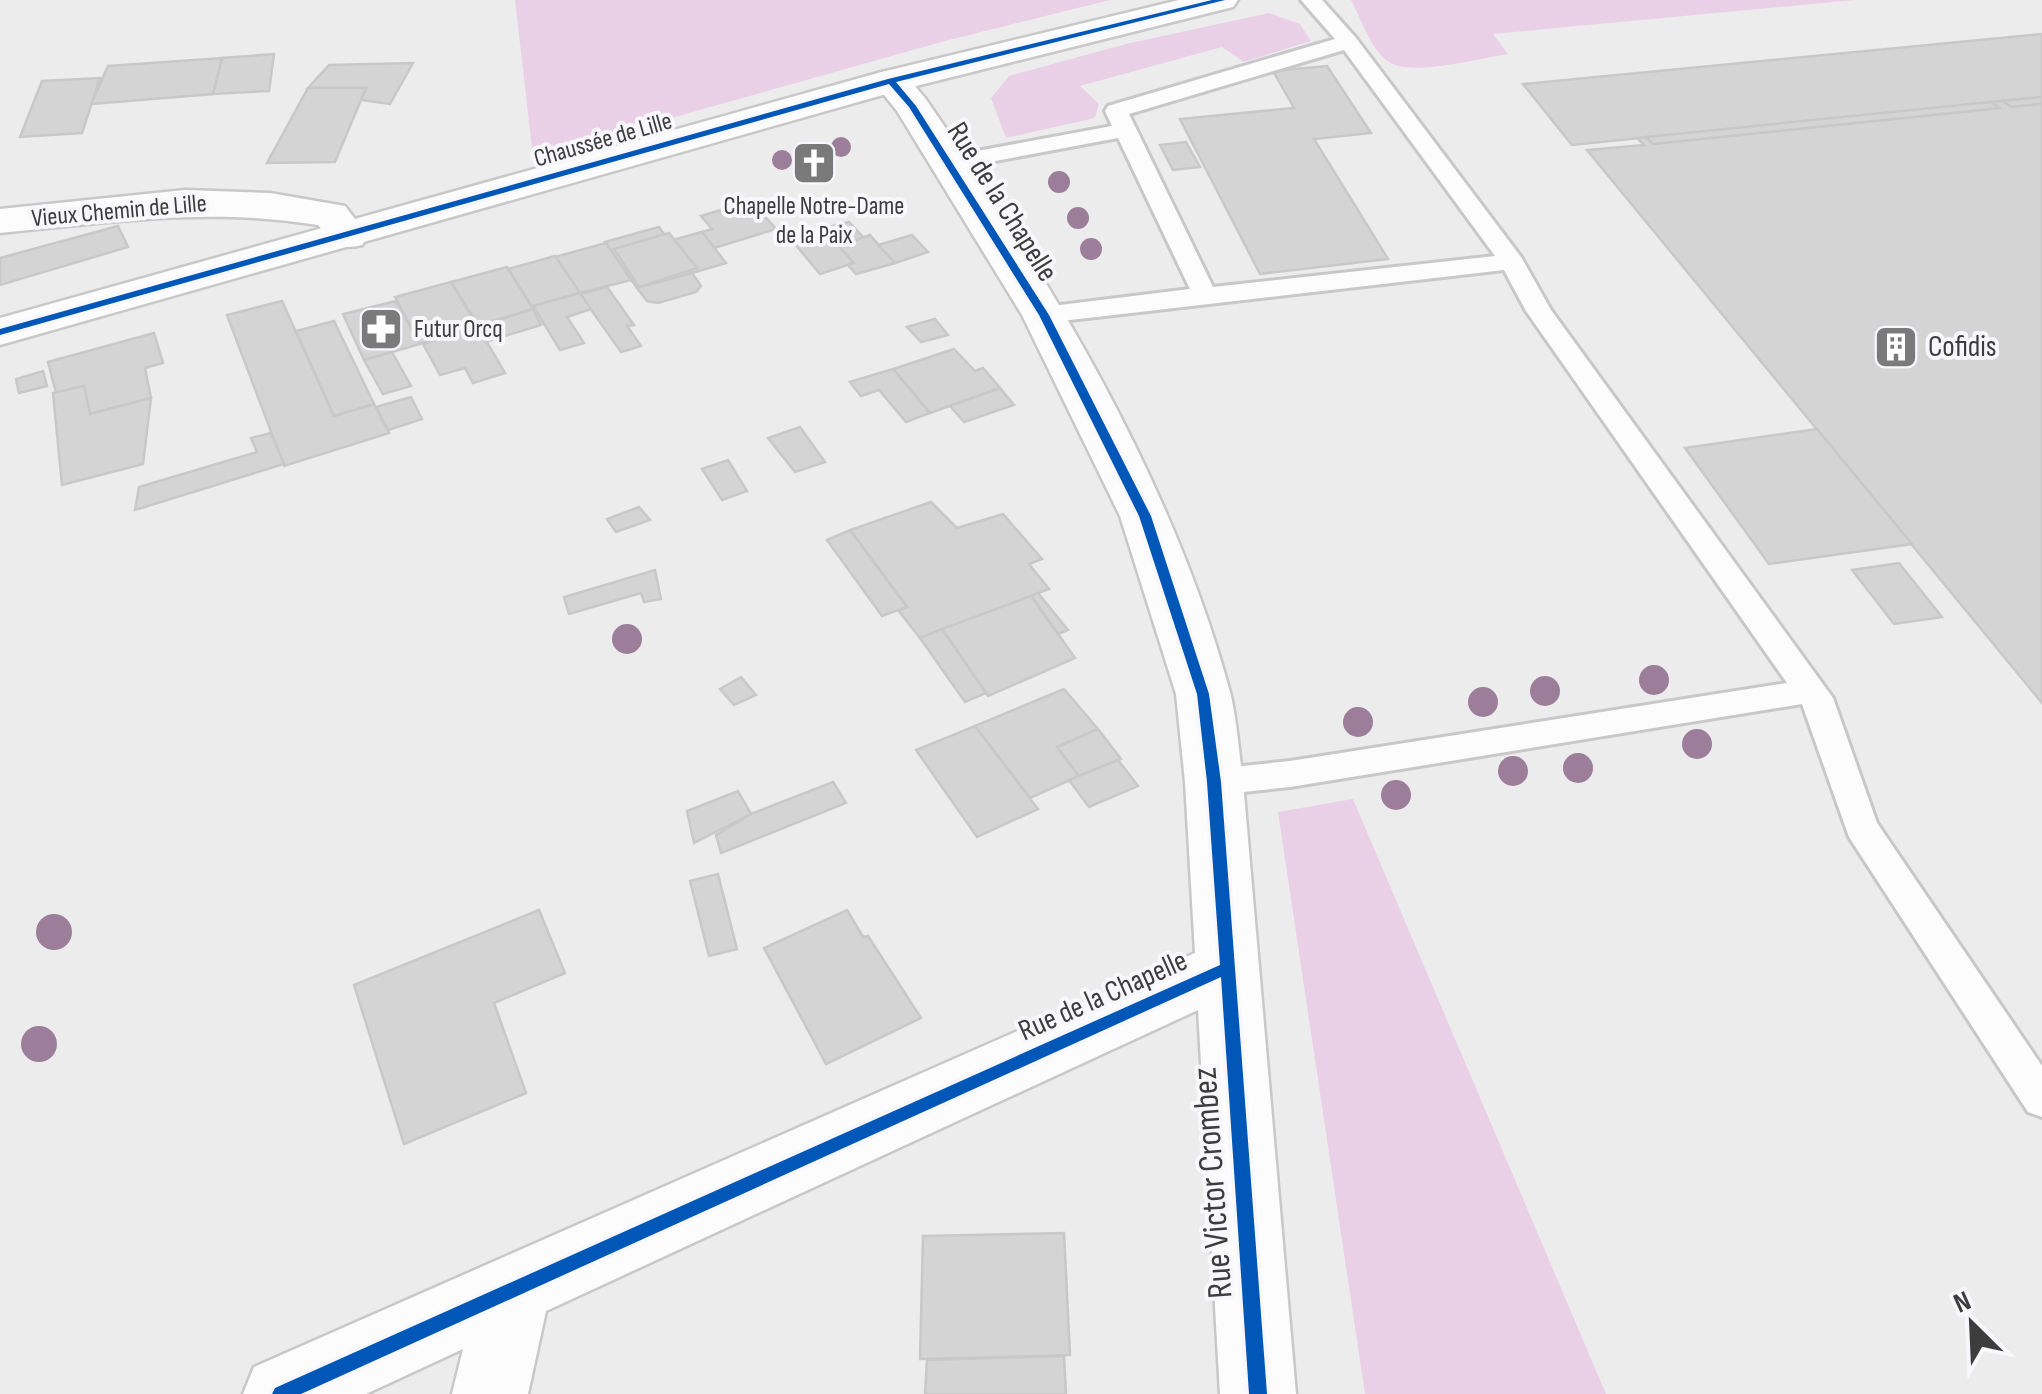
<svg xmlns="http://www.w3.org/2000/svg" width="2042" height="1394" font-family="'Sofia Sans Condensed',sans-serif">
<rect width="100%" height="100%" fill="#ececed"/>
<g fill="#ead0e7">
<path d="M515 0H1110L945 41 533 157Z"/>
<path d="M1351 0H1855L1493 34 1508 54C1480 58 1412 77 1389 62 1371 51 1361 18 1351 0Z"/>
<path d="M1269 13 1300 24 1311 41 1244 62 1222 47 1080 86 1099 104 1095 118 1006 138 991 98 1009 76 1126 44Z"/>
<path d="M1353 799 1606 1394H1365L1278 812Z"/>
</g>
<g fill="#d4d4d5" stroke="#c8c8c9" stroke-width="2.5">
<path d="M2042 34V97L1572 145 1523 84Z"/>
<path d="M274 54 269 91 213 94 222 58Z"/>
<path d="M222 58 213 94 91 104 108 66Z"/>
<path d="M413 63 390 104 361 100 366 88H308L329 65Z"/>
<path d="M1327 66 1371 133 1314 139 1388 259 1260 274 1180 119 1294 108 1273 71Z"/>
<path d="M100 78 82 133 20 137 42 81Z"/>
<path d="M308 88H366L335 162 267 163Z"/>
<path d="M2042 97V104L2011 107 2003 101Z"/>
<path d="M2003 101 2011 107 2042 104V703L1587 150 1644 145 1637 138 1646 137 1653 144 1999 108 1991 102Z"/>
<path d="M1991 102 1999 108 1653 144 1646 137Z"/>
<path d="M1186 142 1200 167 1173 170 1160 145Z"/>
<path d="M751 201 776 229 714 248 702 232 712 229 701 216Z"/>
<path d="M849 222 865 239 839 246 854 263 820 274 789 237Z"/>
<path d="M118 226 128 247 0 285V258Z"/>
<path d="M659 227 692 273 637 288 605 242Z"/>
<path d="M702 232 726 263 692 273 669 241Z"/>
<path d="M669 233 697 268 639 287 614 249Z"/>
<path d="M870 235 895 263 856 274 848 265 854 263 839 246Z"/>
<path d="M912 235 928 252 895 263 878 245Z"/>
<path d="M606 243 631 280 580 293 555 257Z"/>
<path d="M555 256 580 293 533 306V309L508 269Z"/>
<path d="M507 267 533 309 478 325 451 282Z"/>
<path d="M692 273 701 286 696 292 658 303 647 301 637 288Z"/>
<path d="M451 282 478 327 420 344 395 297Z"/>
<path d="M607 287 634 325 627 326 641 346 621 352 580 294Z"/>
<path d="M580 293 591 309 567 317 584 343 560 350 533 306Z"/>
<path d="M282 301 334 416 374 404 389 433 284 466 227 315Z"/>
<path d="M396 301 420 344 364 360 343 314Z"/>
<path d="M533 309 541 325 488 341 478 327Z"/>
<path d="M935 319 948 335 921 342 907 327Z"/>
<path d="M334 321 374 404 334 416 296 331Z"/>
<path d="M478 327 505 373 473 383 465 368 440 375 423 344Z"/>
<path d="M154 333 163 363 145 368 151 398 90 414 84 386 56 393 48 362Z"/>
<path d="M954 349 975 371 983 368 1000 388 930 413 893 369Z"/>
<path d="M392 352 411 386 383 394 364 360Z"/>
<path d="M893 369 930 413 906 422 879 390 861 396 850 382Z"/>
<path d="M43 371 47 386 19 393 16 379Z"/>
<path d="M84 386 90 414 151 398 143 464 62 485 53 393Z"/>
<path d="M1000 388 1014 405 964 422 950 406Z"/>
<path d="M411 397 422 419 388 430 376 407Z"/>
<path d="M800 427 825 462 795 472 768 438Z"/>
<path d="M1817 429 1912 544 1769 564 1685 448Z"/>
<path d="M271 433 284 464 135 510 139 487 257 452 251 438Z"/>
<path d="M728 460 747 491 722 500 702 469Z"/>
<path d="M931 502 957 528 1003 514 1042 559 1029 564 1049 589 920 638 898 610 907 607 850 530Z"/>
<path d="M639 507 650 520 616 532 607 519Z"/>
<path d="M850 530 907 607 882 616 827 540Z"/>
<path d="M1899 563 1942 617 1894 624 1852 570Z"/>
<path d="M655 570 661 599 644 602 641 593 569 614 564 597Z"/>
<path d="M1038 593 1068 630 1058 634 1031 596Z"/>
<path d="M1031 596 1075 658 988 696 942 629Z"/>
<path d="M942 629 986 693 965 702 920 638Z"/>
<path d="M741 677 756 695 734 705 720 689Z"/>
<path d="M1064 689 1098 729 1057 747 1079 776 1030 798 975 726Z"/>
<path d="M975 726 1038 809 977 837 916 750Z"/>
<path d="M1098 729 1121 759 1079 776 1057 747Z"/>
<path d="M1118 760 1138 786 1089 807 1069 780Z"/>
<path d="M833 782 846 803 721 853 716 835 751 814Z"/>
<path d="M738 791 751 814 694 843 687 811Z"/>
<path d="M718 874 737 949 709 956 690 881Z"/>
<path d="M539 910 565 973 494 1003 526 1093 404 1144 354 985Z"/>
<path d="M847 910 863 937 868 936 921 1018 826 1064 764 948Z"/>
<path d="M1064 1233 1070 1355 920 1359 923 1236Z"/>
<path d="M1064 1356 1066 1394H925L927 1360Z"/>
</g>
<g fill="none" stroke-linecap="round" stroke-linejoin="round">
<g stroke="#c8c8c9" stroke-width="6">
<path id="lane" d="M1301 0H1322L1356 38 1521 257 1551 310 1833 698 1877 823 2042 1066V1117L2028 1112 1849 837 1802 704 1290 787 1214 795 1202 791 1197 782 1202 773 1214 769 1290 761 1787 683 1526 311 1504 270 1044 323 1035 320 1031 315 1044 307 1190 289 1118 138 947 170 936 163 939 158 1112 126 1105 111 1108 106 1335 39ZM1344 50 1495 256 1213 287 1129 114Z"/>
</g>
<g stroke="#c8c8c9" stroke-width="5">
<g id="street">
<path d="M891 70 904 73 925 98C1051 280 1171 476 1230 692 1237 720 1239 752 1243 782L1296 1394H1220L1198 1010 546 1311 528 1394H452L463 1349 366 1394H243L254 1367 1195 953 1185 782 1176 694 1120 516 1022 315 897 111 873 81 878 73Z"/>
<path d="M185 190 270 193 345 206 368 236 362 245C339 251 332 243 318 225 209 207 108 222 0 233V209Z"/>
</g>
</g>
<g stroke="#c8c8c9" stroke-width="5">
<path id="primary" d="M1179 0H1238L1233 7 904 89 0 345V318L878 73Z"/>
</g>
<use href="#lane" fill="#fcfcfc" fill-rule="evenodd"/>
<use href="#street" fill="#fcfcfc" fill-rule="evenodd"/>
<use href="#primary" fill="#fcfcfc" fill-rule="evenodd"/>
<g stroke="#f8f8fc" stroke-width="7">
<path id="cycleway" d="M1212 0H1225L896 82 916 106 1049 315 1151 516 1209 694 1221 782 1267 1394H1249L1221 977 301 1394H272L275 1388 1220 965 1207 782 1197 694 1139 516 1039 315 909 107 889 84 0 335V329L888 79Z"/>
</g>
<use href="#cycleway" fill="#0057b8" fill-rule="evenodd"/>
</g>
<g fill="#9c7d9a">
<circle cx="841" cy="147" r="10"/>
<circle cx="782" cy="160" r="10"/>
<circle cx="1059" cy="182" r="11"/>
<circle cx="1078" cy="218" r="11"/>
<circle cx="1091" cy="249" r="11"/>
<circle cx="627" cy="639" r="15"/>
<circle cx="1654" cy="680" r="15"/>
<circle cx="1545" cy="691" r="15"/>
<circle cx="1483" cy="702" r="15"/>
<circle cx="1358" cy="722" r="15"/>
<circle cx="1697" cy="744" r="15"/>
<circle cx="1578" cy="768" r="15"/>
<circle cx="1513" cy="771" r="15"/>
<circle cx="1396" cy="795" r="15"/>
<circle cx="54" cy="932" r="18"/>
<circle cx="39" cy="1044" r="18"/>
</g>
<defs>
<g id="church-square" transform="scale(2.25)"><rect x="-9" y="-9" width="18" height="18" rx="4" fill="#7a7a7b" stroke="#f8f8fc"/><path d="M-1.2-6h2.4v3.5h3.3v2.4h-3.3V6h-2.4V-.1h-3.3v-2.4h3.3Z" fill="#fff"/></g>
<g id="pharmacy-square" transform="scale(2.25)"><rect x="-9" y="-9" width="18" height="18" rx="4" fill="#7a7a7b" stroke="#f8f8fc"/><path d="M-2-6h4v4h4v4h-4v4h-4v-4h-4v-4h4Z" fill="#fff"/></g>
<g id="building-square" transform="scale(2.25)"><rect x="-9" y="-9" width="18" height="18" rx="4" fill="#7a7a7b" stroke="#f8f8fc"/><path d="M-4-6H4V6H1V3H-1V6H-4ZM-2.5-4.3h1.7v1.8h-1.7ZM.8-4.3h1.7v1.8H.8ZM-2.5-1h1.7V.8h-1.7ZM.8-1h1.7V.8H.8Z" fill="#fff"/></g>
</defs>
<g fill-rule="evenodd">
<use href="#church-square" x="814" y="163"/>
<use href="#pharmacy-square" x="381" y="329"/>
<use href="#building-square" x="1896" y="347"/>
</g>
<g text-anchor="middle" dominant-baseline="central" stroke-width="8" stroke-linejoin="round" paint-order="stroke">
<g font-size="25" fill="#3d3d3e" stroke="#f8f8fc">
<text transform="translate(603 140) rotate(-16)">Chaussée de Lille</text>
<text transform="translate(119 211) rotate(-5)">Vieux Chemin de Lille</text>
</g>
<g font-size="25" fill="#3d3d3e" stroke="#f8f8fc">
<text x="814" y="206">Chapelle Notre-Dame<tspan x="814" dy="29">de la Paix</tspan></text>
<text x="414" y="329" text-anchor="start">Futur Orcq</text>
</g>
<g font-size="30" fill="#3d3d3e" stroke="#f8f8fc">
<text transform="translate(1002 202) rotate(58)">Rue de la Chapelle</text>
<text transform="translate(1103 996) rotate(-24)">Rue de la Chapelle</text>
</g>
<g font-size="30" fill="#3d3d3e" stroke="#f8f8fc" text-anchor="start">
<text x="1928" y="347">Cofidis</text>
</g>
<g font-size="35" fill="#3d3d3e" stroke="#f8f8fc">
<text transform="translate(1213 1183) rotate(-94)">Rue Victor Crombez</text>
</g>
</g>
<g transform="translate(1972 1324) rotate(336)" stroke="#f8f8fc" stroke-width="8" paint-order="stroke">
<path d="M0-8L18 38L0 25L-18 38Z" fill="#3d3d3e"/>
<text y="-15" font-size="28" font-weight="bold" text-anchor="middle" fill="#3d3d3e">N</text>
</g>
</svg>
